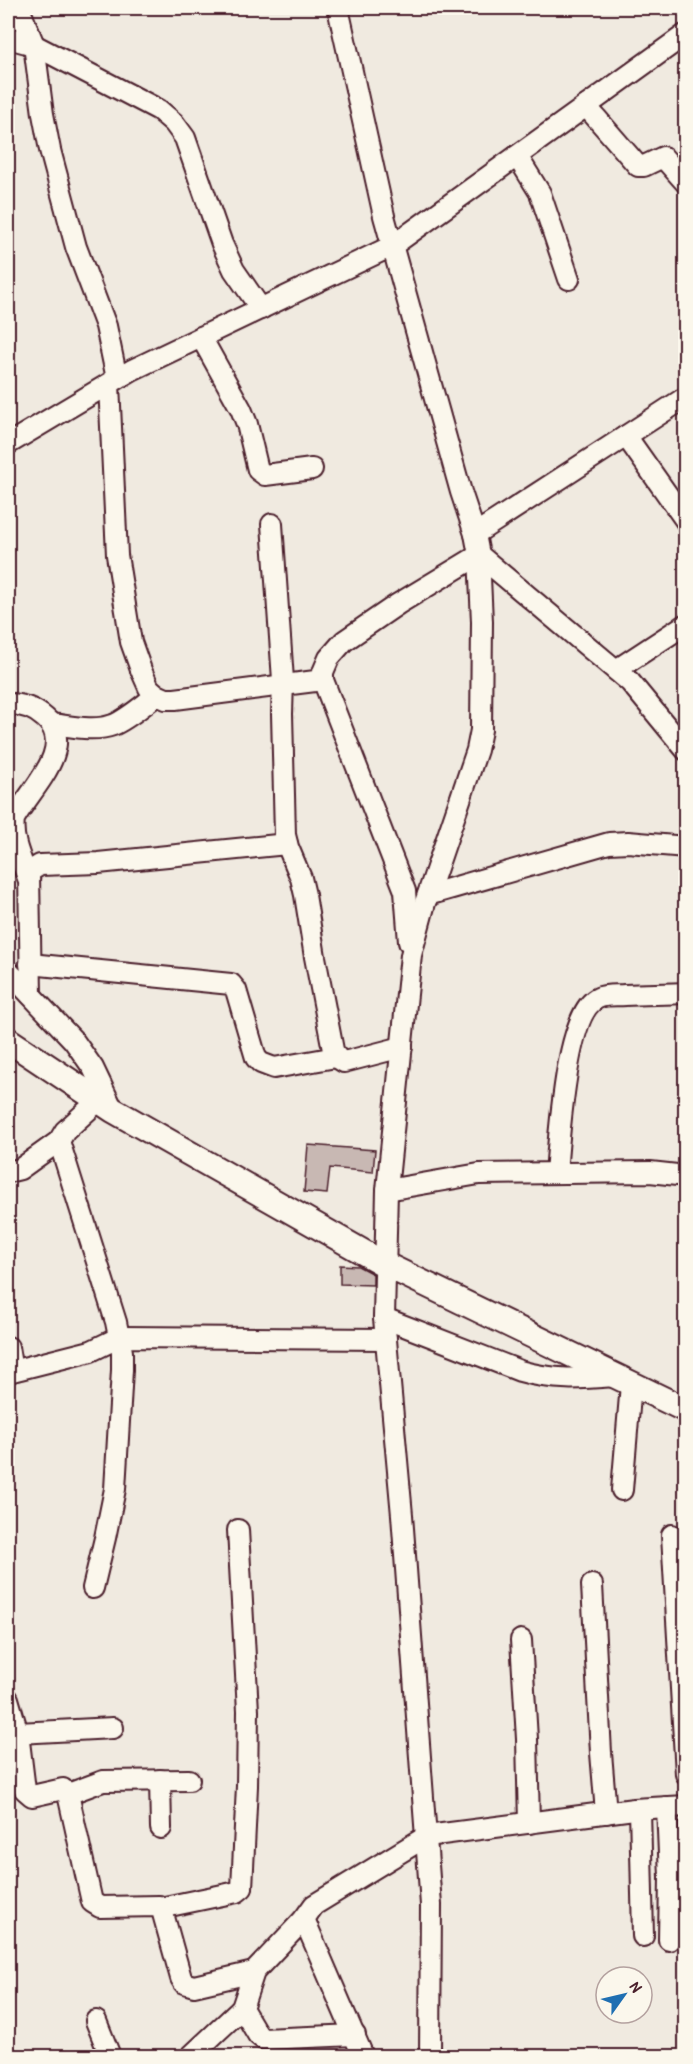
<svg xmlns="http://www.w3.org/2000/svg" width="693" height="2064" font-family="'Patrick Hand',sans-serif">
<rect width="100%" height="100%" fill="#f0eae0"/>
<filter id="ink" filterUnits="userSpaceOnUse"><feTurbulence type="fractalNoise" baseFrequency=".0167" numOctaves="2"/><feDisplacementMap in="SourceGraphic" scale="12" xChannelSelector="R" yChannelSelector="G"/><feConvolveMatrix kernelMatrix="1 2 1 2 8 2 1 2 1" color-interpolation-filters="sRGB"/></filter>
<g filter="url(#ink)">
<g fill="#c8b8b3" stroke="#4a1f2b" stroke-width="1.5">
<path d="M308 1145 375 1150 373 1172 330 1168 327 1194 304 1192Z"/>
<path d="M340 1265 358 1266 373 1274V1285L340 1284Z"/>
</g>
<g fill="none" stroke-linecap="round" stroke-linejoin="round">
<g stroke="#4a1f2b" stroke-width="24">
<g id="minor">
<path d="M19 8 34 45 43 114 50 150 76 247 106 326 117 379"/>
<path d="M338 8 384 216 461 492 475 534 479 555 482 622 481 730 477 750 425 903 411 955 387 1190 384 1318 402 1515 431 1905 430 2056"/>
<path d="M8 38 34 45 159 110 174 123 185 138 222 244 234 270 261 309"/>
<path d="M586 106 638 166H644L663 157 686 183"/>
<path d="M517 156 540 193 569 279"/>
<path d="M201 337 241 409 247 424 258 470 265 475 312 469"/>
<path d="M109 384 117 555 131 642 141 670 149 688 157 695 166 699H175L323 680"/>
<path d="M626 436 686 521"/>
<path d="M8 444 132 370 392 246 686 34"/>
<path d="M272 524 283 680 282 714 285 835 288 847 301 878 305 895 315 957 333 1050 336 1057 344 1062 402 1047"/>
<path d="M475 534 686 397"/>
<path d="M616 670 686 624"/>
<path d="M8 704C23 704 34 708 45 718 78 747 28 792 14 819 11 841 22 861 29 881"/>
<path d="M51 724C70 726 94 732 113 725 128 719 143 705 157 695"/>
<path d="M428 895 609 843 628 842 686 847"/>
<path d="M409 942 405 891 323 680V672L329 658 344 641 398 604 479 555 630 682 686 750"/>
<path d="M30 964 231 984 236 990 256 1058 261 1063 274 1068 336 1057"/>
<path d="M8 971 74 1041 93 1068 113 1110"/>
<path d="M31 995 29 874 32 870 40 865 98 863 287 844"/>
<path d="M8 1172 20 1169 59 1141"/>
<path d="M556 1173C559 1140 566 1011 598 998 606 994 617 996 625 995 645 994 665 994 686 993"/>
<path d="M387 1190 479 1174 650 1172 686 1176"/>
<path d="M384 1318 520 1371C555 1381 579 1379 615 1376"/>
<path d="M8 1347 12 1371"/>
<path d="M8 1372 91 1351 120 1337 386 1339"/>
<path d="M622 1490 631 1384"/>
<path d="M672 1535 686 1774"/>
<path d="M592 1585 601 1753 606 1813"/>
<path d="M93 1588 105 1538 115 1489 122 1370V1352L116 1322 59 1141 65 1131 98 1101"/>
<path d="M521 1640 527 1739 529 1823"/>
<path d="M8 1699 18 1733 25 1790 32 1796 63 1789 68 1794 92 1902 100 1907 159 1906 162 1910 181 1978 184 1983 194 1986 254 1972"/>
<path d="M18 1733 113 1728"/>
<path d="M160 1780 161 1828"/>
<path d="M68 1794 103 1781 189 1780"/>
<path d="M667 1807 670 1877 669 1940"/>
<path d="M640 1809 643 1936"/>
<path d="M160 1908 237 1892 242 1888 247 1786 248 1711 238 1530"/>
<path d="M304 1919 363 2056"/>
<path d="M242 2008 258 2035 263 2039 355 2035"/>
<path d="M96 2021 110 2056"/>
<path d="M191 2056 238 2012 242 2008 254 1972 304 1919 314 1905 427 1836 634 1809 686 1806"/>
</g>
</g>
<g stroke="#4a1f2b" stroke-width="28">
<path id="major" d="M8 1040 113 1110 384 1264 686 1410"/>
</g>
<use href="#minor" stroke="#fbf7ec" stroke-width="20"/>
<use href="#major" stroke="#fbf7ec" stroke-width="24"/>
</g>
</g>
<rect width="693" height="2064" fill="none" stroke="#fbf7ec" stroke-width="30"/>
<rect x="15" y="15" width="663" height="2034" fill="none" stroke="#4a1f2b" stroke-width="2" filter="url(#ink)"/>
<g transform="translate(624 1995) rotate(56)"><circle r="28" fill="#fbf7ec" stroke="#b4a19f" stroke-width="1.5"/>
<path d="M0-4.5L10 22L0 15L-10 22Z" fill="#1f6fb2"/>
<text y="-9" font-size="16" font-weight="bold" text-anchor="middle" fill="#4a1f2b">N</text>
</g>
</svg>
